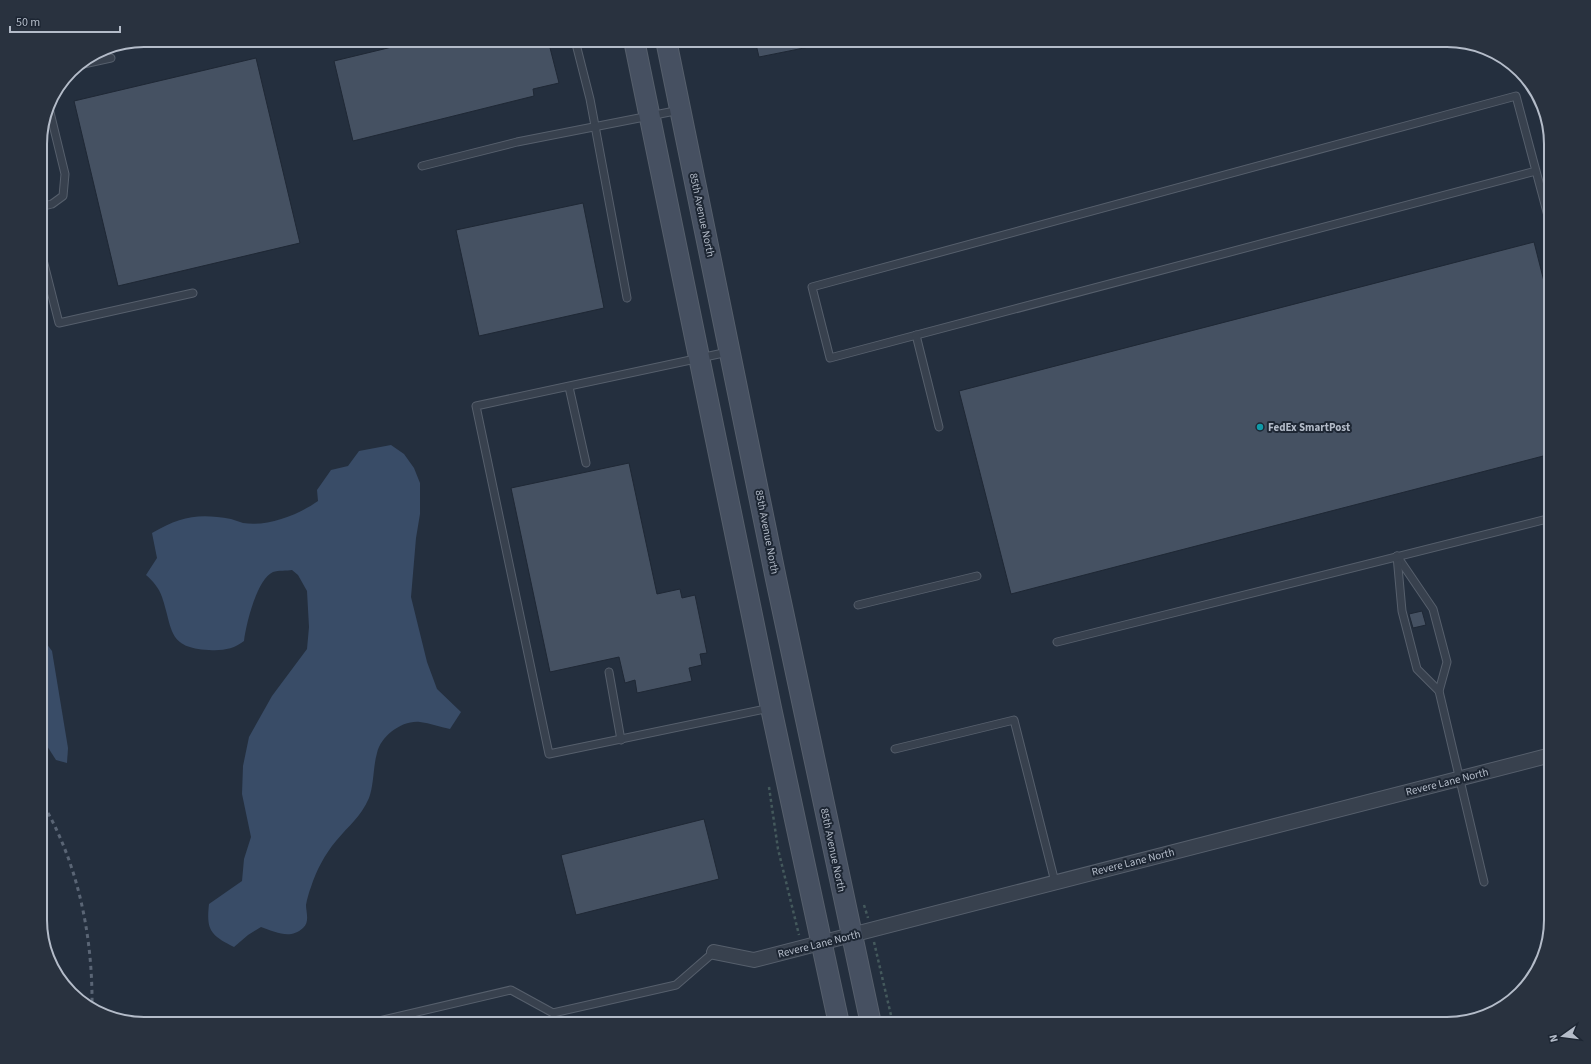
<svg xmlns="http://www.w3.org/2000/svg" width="1591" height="1064" font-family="'Source Sans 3',sans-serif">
<rect width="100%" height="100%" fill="#242f3e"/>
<g fill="#394c67">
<path d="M391 445 404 454 414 468 420 483V514L416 538 411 597 427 662 437 689 461 712 450 729C440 727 430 723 420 722 402 720 381 736 377 753 373 767 374 785 369 798 360 818 349 825 336 841 325 854 316 871 311 887 309 892 307 899 306 905 306 912 310 922 303 928 290 940 276 932 261 927L248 935 234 947C211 935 206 931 209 904L242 881 244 859 251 837 242 794 243 766 249 737 272 696 307 649 309 627 307 591 298 575 292 570C287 571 278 570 273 572 257 579 246 624 244 641 234 649 222 651 209 650 167 648 173 629 162 597 159 588 153 581 146 575L157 558 152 533C181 516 199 513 231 519 235 520 239 522 243 523 268 527 298 515 318 501L317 490 331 470 348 466 359 451Z"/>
<path d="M40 635 52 651 68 748 67 763 56 760 40 735Z"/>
</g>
<g fill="#455162" stroke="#1f2835">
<path d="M421 40H548L559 83 533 89 534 96 353 141 334 61Z"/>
<path d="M755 40H813L814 46 759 57Z"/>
<path d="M256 58 300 243 118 286 74 101Z"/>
<path d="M583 203 604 308 479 336 456 230Z"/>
<path d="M1534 242 1551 309V454L1011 594 959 391Z"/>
<path d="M629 463 657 594 680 589 682 598 695 595 707 653 700 654 702 665 689 668 692 681 637 693 635 680 625 683 619 657 550 672 511 488Z"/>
<path d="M1422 611 1426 625 1413 628 1409 614Z"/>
<path d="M704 819 719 879 576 915 561 855Z"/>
</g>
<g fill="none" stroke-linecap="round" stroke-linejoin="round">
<g stroke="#565f6c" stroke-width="9">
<g id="service">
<path d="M575 40 590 99 627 298"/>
<path d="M79 65 111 58"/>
<path d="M422 166 517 142 680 110"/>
<path d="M1536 171 830 358 812 287 1516 96 1551 227"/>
<path d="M40 207 52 204 63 196 65 174 48 104"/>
<path d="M40 248 59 323 193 293"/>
<path d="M916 335 939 427"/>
<path d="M728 352 476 406 549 754 770 708"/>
<path d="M569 387 586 463"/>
<path d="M1397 556 1433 609 1447 662 1439 691 1484 882"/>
<path d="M1397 556 1402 611 1417 669 1439 691"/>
<path d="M858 605 977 576"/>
<path d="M1057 642 1551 518"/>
<path d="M609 672 621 740"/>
<path d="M895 749 1014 720 1055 882"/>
<path d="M366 1024 511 990 553 1013 676 985 714 952"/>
</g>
</g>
<g stroke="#565f6c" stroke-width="16">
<path id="minor" d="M714 952 754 960 1551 755"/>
</g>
<g stroke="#565f6c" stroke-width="22">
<g id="secondary">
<path d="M634 40 771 708 839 1024"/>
<path d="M666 40 776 579 871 1024"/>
</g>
</g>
<g stroke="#44595c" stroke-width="2.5" stroke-dasharray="3 3" stroke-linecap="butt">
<path d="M769 787 778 849 799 935"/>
<path d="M864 905 868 918"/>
<path d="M874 942 893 1024"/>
</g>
<use href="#service" stroke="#38414e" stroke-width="7"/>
<use href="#minor" stroke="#38414e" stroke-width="14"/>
<use href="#secondary" stroke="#465061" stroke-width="20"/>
<path stroke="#5a6575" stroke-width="3" stroke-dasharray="4 4" stroke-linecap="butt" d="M40 799C78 861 93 936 92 1008"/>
</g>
<circle fill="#0f9aa8" stroke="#1d2633" stroke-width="1.5" cx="1260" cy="427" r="4"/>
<g text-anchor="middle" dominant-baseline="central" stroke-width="4" stroke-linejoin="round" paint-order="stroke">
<g font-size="11" fill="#b4bcc9" stroke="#1d2633">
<text transform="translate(702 215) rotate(78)">85th Avenue North</text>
<text transform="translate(767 532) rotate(79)">85th Avenue North</text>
<text transform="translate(1447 782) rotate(-14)">Revere Lane North</text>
<text transform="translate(833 850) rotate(78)">85th Avenue North</text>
<text transform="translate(1133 862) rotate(-14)">Revere Lane North</text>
<text transform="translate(819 944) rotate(-14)">Revere Lane North</text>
</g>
<g font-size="11" font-weight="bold" fill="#b4bcc9" stroke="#1d2633" text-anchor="start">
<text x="1268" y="427">FedEx SmartPost</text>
</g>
</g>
<path d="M0 0H1591V1064H0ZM144 47H1447A97 97 0 0 1 1544 144V920A97 97 0 0 1 1447 1017H144A97 97 0 0 1 47 920V144A97 97 0 0 1 144 47Z" fill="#29323f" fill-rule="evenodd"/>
<path fill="none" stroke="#b4bcc9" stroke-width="2" d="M144 47H1447A97 97 0 0 1 1544 144V920A97 97 0 0 1 1447 1017H144A97 97 0 0 1 47 920V144A97 97 0 0 1 144 47Z"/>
<g transform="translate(1563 1036) rotate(256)" stroke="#1d2633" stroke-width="3" paint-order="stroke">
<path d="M0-3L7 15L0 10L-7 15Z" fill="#b4bcc9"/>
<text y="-6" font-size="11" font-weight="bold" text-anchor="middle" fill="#b4bcc9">N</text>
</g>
<path d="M10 26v6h110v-6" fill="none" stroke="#b4bcc9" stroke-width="2"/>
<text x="16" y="26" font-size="12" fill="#b4bcc9" stroke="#1d2633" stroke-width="3" paint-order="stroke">50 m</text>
</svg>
